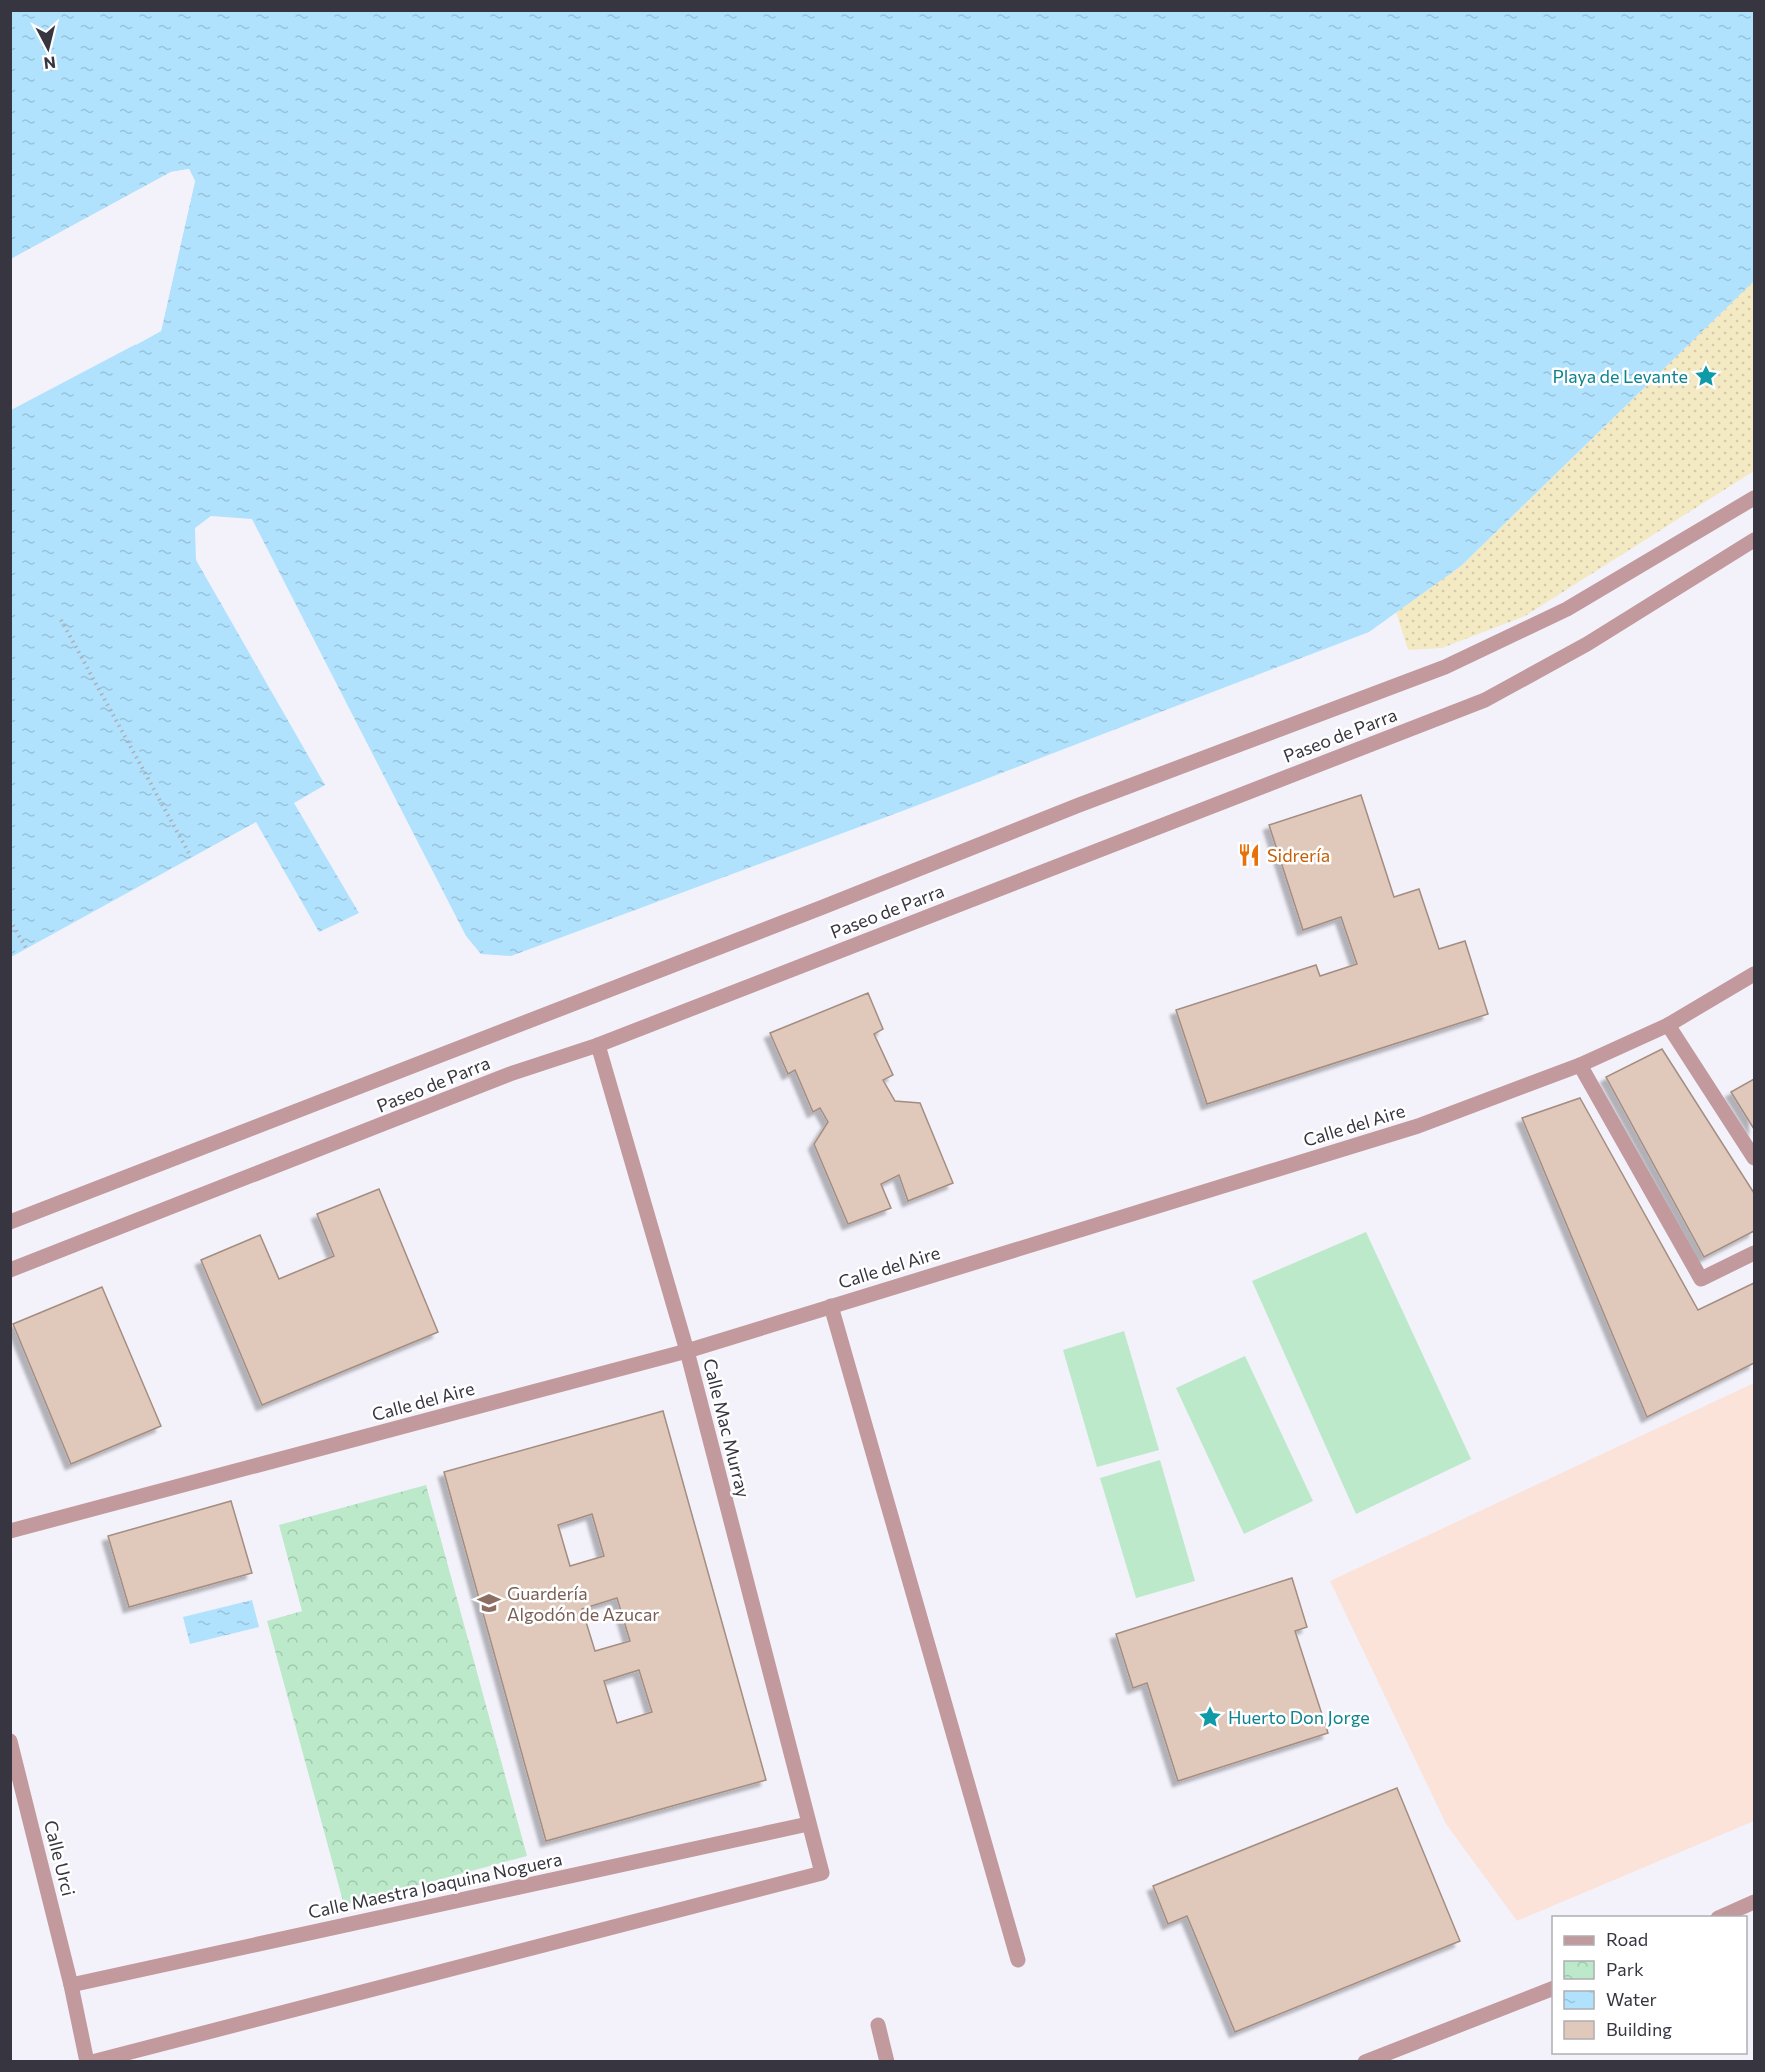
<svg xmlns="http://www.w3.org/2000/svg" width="1765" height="2072" font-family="Commissioner,sans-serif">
<defs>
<pattern id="sand-dots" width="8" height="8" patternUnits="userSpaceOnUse" patternTransform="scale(1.5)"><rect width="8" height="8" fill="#f3eac4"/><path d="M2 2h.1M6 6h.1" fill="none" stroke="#d1c9a9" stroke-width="1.8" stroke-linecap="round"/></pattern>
<pattern id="park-crowns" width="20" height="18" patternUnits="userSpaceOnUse" patternTransform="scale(1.5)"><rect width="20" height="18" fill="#bbe9c9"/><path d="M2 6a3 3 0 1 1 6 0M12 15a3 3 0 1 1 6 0" fill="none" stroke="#a1c8ae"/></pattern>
<pattern id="water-ripples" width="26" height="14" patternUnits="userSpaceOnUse" patternTransform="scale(1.5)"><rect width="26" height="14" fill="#b0e2fd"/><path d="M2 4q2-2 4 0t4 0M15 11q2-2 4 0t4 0" fill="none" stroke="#98c2da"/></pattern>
<filter id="shadow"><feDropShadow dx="-5.5" dy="5.5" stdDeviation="1.5" flood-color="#0004"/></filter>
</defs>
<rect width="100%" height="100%" fill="#f3f2fb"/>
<path fill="#fce3da" d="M1754 1383V1821L1517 1921 1446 1824 1330 1581Z"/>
<path fill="url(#sand-dots)" d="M1754 281V471L1525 616 1442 648 1408 650 1396 612 1461 566Z"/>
<path fill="url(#park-crowns)" d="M426 1485 527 1856 344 1905 267 1621 302 1611 279 1525Z"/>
<g fill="#bbe9c9">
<path d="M1366 1232 1471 1459 1356 1514 1252 1281Z"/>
<path d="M1124 1331 1159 1450 1097 1467 1063 1350Z"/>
<path d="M1245 1356 1313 1501 1244 1534 1176 1388Z"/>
<path d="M1160 1460 1195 1581 1136 1598 1100 1478Z"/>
</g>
<g fill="url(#water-ripples)">
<path d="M11 11H1754V281L1461 566 1369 632 905 810 511 956 481 954 466 936 252 519 211 516 195 528 196 560 325 785 294 803 359 913 319 932 256 822 11 957V410L161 331 195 181 189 169 171 172 11 259Z"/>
<path d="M252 1600 259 1627 190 1644 183 1617Z"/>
</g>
<path fill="#f3f2fb" d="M189 169 195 181 161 331 136 345 135 342 158 329 192 181 187 172 172 175 10 262 11 259 171 172Z"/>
<g fill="#e0c8bb" stroke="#a48d81" stroke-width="1.5" fill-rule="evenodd" filter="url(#shadow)">
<path d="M1361 795 1394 897 1419 889 1439 949 1465 941 1488 1014 1207 1104 1176 1010 1316 965 1320 976 1357 964 1341 917 1303 930 1269 825Z"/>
<path d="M868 993 883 1029 874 1034 893 1075 883 1080 895 1101 920 1103 953 1183 908 1201 899 1175 881 1184 891 1208 848 1224 814 1144 828 1122 820 1108 813 1112 795 1070 788 1074 770 1033Z"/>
<path d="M1662 1049 1754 1193V1231L1704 1257 1606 1077Z"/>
<path d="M1754 1079V1129L1731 1092Z"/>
<path d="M1580 1098 1698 1310 1754 1283V1363L1647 1417 1522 1118Z"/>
<path d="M379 1189 438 1332 262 1405 201 1260 260 1235 279 1279 334 1256 317 1214Z"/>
<path d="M102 1287 161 1426 71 1464 13 1324Z"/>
<path d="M663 1411 766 1780 546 1841 444 1472ZM592 1514 604 1556 570 1566 558 1525ZM617 1598 630 1641 595 1651 582 1609ZM639 1670 652 1712 617 1723 604 1681Z"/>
<path d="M231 1501 252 1573 129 1607 108 1536Z"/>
<path d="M1292 1578 1307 1627 1295 1631 1328 1733 1178 1781 1147 1683 1133 1688 1116 1634Z"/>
<path d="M1397 1788 1460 1941 1235 2032 1187 1916 1168 1924 1153 1886Z"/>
</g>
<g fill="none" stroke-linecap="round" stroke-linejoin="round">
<g stroke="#afadb7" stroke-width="4" stroke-dasharray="1.5 4.5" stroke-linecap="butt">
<path d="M61 620 191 857"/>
<path d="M10 920 26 948"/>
</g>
<path stroke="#c29a9d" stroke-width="15" d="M10 1222 823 907 1079 805 1445 667 1567 609 1754 498"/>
<g stroke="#c29a9d" stroke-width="15">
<path d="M1668 1025 1754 1158"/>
<path d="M1580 1065 1701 1279 1754 1253"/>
<path d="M10 1270 510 1074 598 1045 1485 700 1587 644 1754 540"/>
<path d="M831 1306 1018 1960"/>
<path d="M10 1531 687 1351 1418 1126 1580 1065 1668 1025 1754 974"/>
<path d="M10 1741 71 1985 87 2062"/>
<path d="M1718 1918 1754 1902"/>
<path d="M71 1985 808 1824"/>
<path d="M878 2025 887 2062"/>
<path d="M92 2062 822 1873 687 1351 598 1045"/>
<path d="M1365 2062 1554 1988"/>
</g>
</g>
<defs>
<g id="sight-bare" transform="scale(1.8)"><path d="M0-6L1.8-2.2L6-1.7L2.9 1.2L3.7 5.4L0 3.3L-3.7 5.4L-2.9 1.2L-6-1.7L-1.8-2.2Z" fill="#0f9aa8" stroke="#fff" stroke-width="2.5" paint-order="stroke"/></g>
<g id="restaurant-bare" transform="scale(1.8)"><path d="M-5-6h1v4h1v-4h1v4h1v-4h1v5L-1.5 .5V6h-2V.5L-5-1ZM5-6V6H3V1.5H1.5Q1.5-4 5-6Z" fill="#e8710a" stroke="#fff" stroke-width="2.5" paint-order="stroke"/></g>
<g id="school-bare" transform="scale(1.8)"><path d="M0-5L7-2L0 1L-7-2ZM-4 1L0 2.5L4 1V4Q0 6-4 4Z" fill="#8d6e63" stroke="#fff" stroke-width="2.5" paint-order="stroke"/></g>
</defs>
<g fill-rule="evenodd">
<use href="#sight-bare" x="1706" y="376"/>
<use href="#restaurant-bare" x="1249" y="855"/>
<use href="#school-bare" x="489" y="1603"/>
<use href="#sight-bare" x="1210" y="1717"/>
</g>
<g text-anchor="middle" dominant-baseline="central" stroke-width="5" stroke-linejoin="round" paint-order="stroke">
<g font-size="18" fill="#0d838f" stroke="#fff" text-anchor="end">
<text x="1688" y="376">Playa de Levante</text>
<text x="1228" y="1717" text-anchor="start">Huerto Don Jorge</text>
</g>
<g font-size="18" fill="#37353f" stroke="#fff">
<text transform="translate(1340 735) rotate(-21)">Paseo de Parra</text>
<text transform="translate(887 911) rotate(-21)">Paseo de Parra</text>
<text transform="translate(433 1084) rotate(-22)">Paseo de Parra</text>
<text transform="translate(1354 1125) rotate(-17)">Calle del Aire</text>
<text transform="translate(889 1267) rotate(-17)">Calle del Aire</text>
<text transform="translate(423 1401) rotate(-15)">Calle del Aire</text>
<text transform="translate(727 1428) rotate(76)">Calle Mac Murray</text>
<text transform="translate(60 1858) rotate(76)">Calle Urci</text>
<text transform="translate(435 1885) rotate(-12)">Calle Maestra Joaquina Noguera</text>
</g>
<g font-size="18" fill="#c56008" stroke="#fff" text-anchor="start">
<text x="1267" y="855">Sidrería</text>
</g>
<g font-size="18" fill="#785e54" stroke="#fff" text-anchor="start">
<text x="507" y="1593">Guardería<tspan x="507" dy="21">Algodón de Azucar</tspan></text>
</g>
</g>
<rect width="1765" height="2072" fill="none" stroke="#37353f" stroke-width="24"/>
<rect x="1552" y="1916" width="195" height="138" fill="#ffffff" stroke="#afaeb2" stroke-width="1.5"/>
<rect x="1564" y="1936" width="30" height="9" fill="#c29a9d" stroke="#afaeb2" stroke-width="1.5"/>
<text x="1606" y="1946" font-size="18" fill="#37353f">Road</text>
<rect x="1564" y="1961" width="30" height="18" fill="url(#park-crowns)" stroke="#afaeb2" stroke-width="1.5"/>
<text x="1606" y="1976" font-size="18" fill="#37353f">Park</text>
<rect x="1564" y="1991" width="30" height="18" fill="url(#water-ripples)" stroke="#afaeb2" stroke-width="1.5"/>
<text x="1606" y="2006" font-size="18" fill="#37353f">Water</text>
<rect x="1564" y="2021" width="30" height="18" fill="#e0c8bb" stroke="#afaeb2" stroke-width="1.5"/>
<text x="1606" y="2036" font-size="18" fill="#37353f">Building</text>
<g transform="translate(48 48) rotate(173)" stroke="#ffffff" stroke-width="4.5" paint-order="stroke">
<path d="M0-4.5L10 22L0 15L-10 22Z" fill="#37353f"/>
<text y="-9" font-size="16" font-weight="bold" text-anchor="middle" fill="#37353f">N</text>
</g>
</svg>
